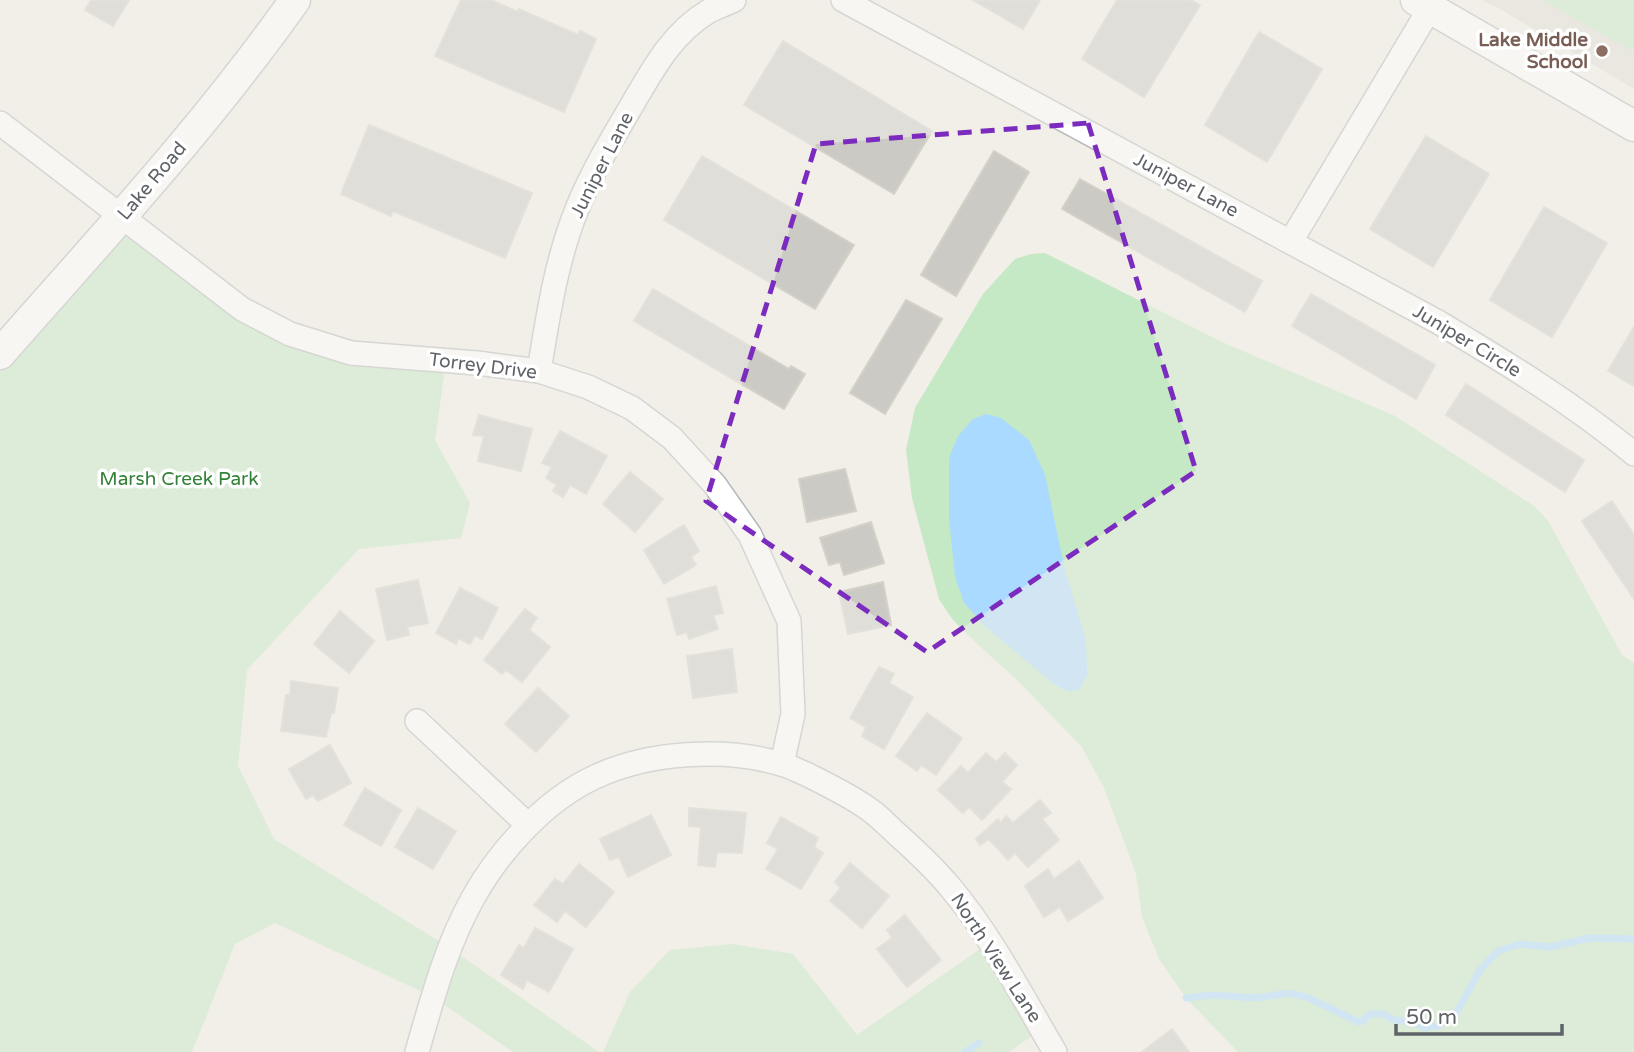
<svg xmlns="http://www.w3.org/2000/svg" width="1634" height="1052" font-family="'Varela Round',sans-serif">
<rect width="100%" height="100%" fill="#f1efe8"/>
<path fill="#e1ded6" d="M1481 0H1634V89L1500 9Z"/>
<g fill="#c5e8c5">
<path d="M1543 0H1634V52L1544 1Z"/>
<path d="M122 217 290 334 446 361 435 440 470 503 461 538 359 549 247 670 238 766 274 839 450 948 599 1052H513L433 997 275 923 235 944 192 1052H0V354Z"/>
<path d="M1045 253 1222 342 1395 416 1534 506 1548 521 1622 655 1634 663V1052H1238L1186 998 1159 959 1142 917 1136 874 1105 790 1082 747 1017 680 975 642 953 620 939 599 912 498 906 450 915 408 983 294 1015 259 1031 254Z"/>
<path d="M990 942 1042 1029 1009 1052H603L630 992 670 950 733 944 793 954 857 1035Z"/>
</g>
<path fill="#aadaff" d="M986 414 1001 418 1029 440 1045 475 1065 570 1086 640 1087 675 1080 689 1070 692 1055 685 987 628 964 603 955 577 949 518V458L958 436 973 419Z"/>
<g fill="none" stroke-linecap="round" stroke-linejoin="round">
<g stroke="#aadaff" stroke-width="7">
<path d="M1186 998 1211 995 1255 998 1290 993 1309 998 1358 1022 1363 1021 1366 1017 1372 1014H1384L1391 1019 1415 1023 1424 1028 1438 1026 1454 1017 1480 970 1498 951 1520 944 1550 947 1590 938 1634 939"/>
<path d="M965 1052 979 1043"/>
</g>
</g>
<g fill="#cccac5" stroke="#d6d1c6" stroke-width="2">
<path d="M91 0H129L113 26 85 10Z"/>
<path d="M461 0H491L518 12 519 9 578 35 580 31 596 39 564 112 435 56Z"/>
<path d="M973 0H1040L1023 29Z"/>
<path d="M1117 0H1191L1200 5 1144 97 1082 59Z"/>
<path d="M1259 32 1322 69 1267 162 1205 125Z"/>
<path d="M783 41 932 131 894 194 744 105Z"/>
<path d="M369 125 532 193 505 258 393 211 391 216 341 194Z"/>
<path d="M1426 136 1489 174 1433 267 1370 229Z"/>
<path d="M994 151 1029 172 956 296 921 275Z"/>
<path d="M702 156 854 245 815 309 664 220Z"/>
<path d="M1080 179 1262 281 1245 312 1062 209Z"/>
<path d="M1544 207 1607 243 1552 337 1490 300Z"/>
<path d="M653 289 789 369 791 366 805 374 784 409 634 321Z"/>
<path d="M1311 294 1435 365 1416 399 1292 326Z"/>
<path d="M906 300 942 319 885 414 850 393Z"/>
<path d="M1634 327V386L1608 371Z"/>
<path d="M1466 384 1584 460 1565 492 1446 415Z"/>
<path d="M479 415 532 429 521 471 478 461 484 436 473 435Z"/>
<path d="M560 431 607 456 586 494 570 485 563 497 553 491 557 485 546 478 552 467 542 463Z"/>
<path d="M845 469 856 511 807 522 799 479Z"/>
<path d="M630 472 663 499 635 532 603 504Z"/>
<path d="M1612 501 1634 535V599L1582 521Z"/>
<path d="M871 522 884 563 844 575 840 562 829 565 820 538Z"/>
<path d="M684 525 699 551 691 557 696 565 664 584 644 550Z"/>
<path d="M418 580 428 623 407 627 409 635 387 640 376 589Z"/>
<path d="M883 582 891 625 848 634 839 592Z"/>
<path d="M716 586 723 613 713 615 718 629 689 639 687 632 677 635 667 599Z"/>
<path d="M460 588 498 608 482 639 475 635 470 644 458 638 456 644 436 633Z"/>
<path d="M525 609 537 618 529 630 550 647 522 682 506 670 502 674 484 660Z"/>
<path d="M340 611 374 641 349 673 314 644Z"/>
<path d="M732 649 737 692 693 698 687 656Z"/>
<path d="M879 667 894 674 889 683 913 697 884 749 862 736 866 727 850 718Z"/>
<path d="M291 681 338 688 334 713H331L326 737 281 731 286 695H290Z"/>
<path d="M538 688 569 716 536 752 505 724Z"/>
<path d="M927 713 962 738 936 775 921 765 917 771 896 756Z"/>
<path d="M330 745 351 783 318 801 313 795 306 799 289 769Z"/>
<path d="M986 753 996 762 1005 753 1017 765 1002 782 1011 789 982 820 969 807 963 813 938 790 961 766 968 773Z"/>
<path d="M365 788 401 810 381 846 344 825Z"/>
<path d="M1040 800 1051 813 1042 819 1059 840 1028 867 1015 853 1008 860 989 839 980 845 976 839 998 819 1001 823 1006 816 1013 823Z"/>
<path d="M418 808 456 831 433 869 395 847Z"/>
<path d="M689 808 746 813 742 853 717 852 715 867 698 865 701 827 689 826Z"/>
<path d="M651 815 671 855 628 877 619 857 610 860 600 839Z"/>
<path d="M781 817 818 838 814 847 823 853 801 889 766 869 778 849 767 843Z"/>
<path d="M1079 861 1103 898 1068 921 1060 907 1044 917 1025 886 1048 869 1054 879Z"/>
<path d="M850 863 889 896 862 928 830 901 841 888 835 882Z"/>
<path d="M579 864 614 892 586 927 565 911 557 922 534 905 555 879 563 884Z"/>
<path d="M905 915 941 960 907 987 877 949 892 938 887 930Z"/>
<path d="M535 928 573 949 549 992 527 980 523 989 501 975 519 945 524 948Z"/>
<path d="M1172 1029 1189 1052H1142Z"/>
</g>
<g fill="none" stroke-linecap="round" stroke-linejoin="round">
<g stroke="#b5b8bc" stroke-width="26">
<g id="minor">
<path d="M843 0 1438 322C1505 362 1574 404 1634 454"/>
<path d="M0 123 242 309 290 334 351 353 477 363 539 371 588 387 632 408 672 438 715 485 750 535 789 621 793 714 782 764"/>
<path d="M1291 241 1430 8"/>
<path d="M539 371C548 316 556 261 577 209 592 172 612 139 632 105 653 69 672 33 709 11 717 7 726 4 734 0"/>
<path d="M417 721 528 825"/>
<path d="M417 1052C432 1000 446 946 473 898 499 851 545 800 595 777 648 752 725 747 781 764 790 766 798 771 806 774 828 785 851 796 870 810 880 817 889 827 898 835 916 851 934 868 950 887 992 937 1022 996 1055 1052"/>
</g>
</g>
<g stroke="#b5b8bc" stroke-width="33">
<g id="tertiary">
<path d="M1416 0 1634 126"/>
<path d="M0 354C101 239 206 126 295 0"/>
</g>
</g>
<use href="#minor" stroke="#fff" stroke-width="23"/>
<use href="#tertiary" stroke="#fff" stroke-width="30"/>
</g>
<path d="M0 0H1634V1052H0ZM1088 123 1196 471 927 652 706 501 816 144Z" fill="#f1efe8" fill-opacity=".55" fill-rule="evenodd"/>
<path fill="none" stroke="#7b2cbf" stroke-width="5" stroke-dasharray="14 9" stroke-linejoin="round" d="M1088 123 1196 471 927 652 706 501 816 144Z"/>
<circle fill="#8d6e63" stroke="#fff" stroke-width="2.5" cx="1602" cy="51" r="7"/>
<g text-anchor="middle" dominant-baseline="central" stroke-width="7" stroke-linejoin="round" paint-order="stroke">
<g font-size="19" font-weight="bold" fill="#785e54" stroke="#fff" text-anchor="end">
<text x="1588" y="40">Lake Middle<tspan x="1588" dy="22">School</tspan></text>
</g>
<g font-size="19" fill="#5f6368" stroke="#fff">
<text transform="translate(602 165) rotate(-63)">Juniper Lane</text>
<text transform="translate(152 181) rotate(-50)">Lake Road</text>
<text transform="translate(1186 185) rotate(28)">Juniper Lane</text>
<text transform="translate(1467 341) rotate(31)">Juniper Circle</text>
<text transform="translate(483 366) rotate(7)">Torrey Drive</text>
<text transform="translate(996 958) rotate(57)">North View Lane</text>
</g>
<g font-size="19" fill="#348238" stroke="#fff">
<text x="179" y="479">Marsh Creek Park</text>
</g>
</g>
<path d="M1396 1024v10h166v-10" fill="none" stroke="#5f6368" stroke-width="3.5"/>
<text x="1406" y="1024" font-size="21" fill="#5f6368" stroke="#ffffff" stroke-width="5" paint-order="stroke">50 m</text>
</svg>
